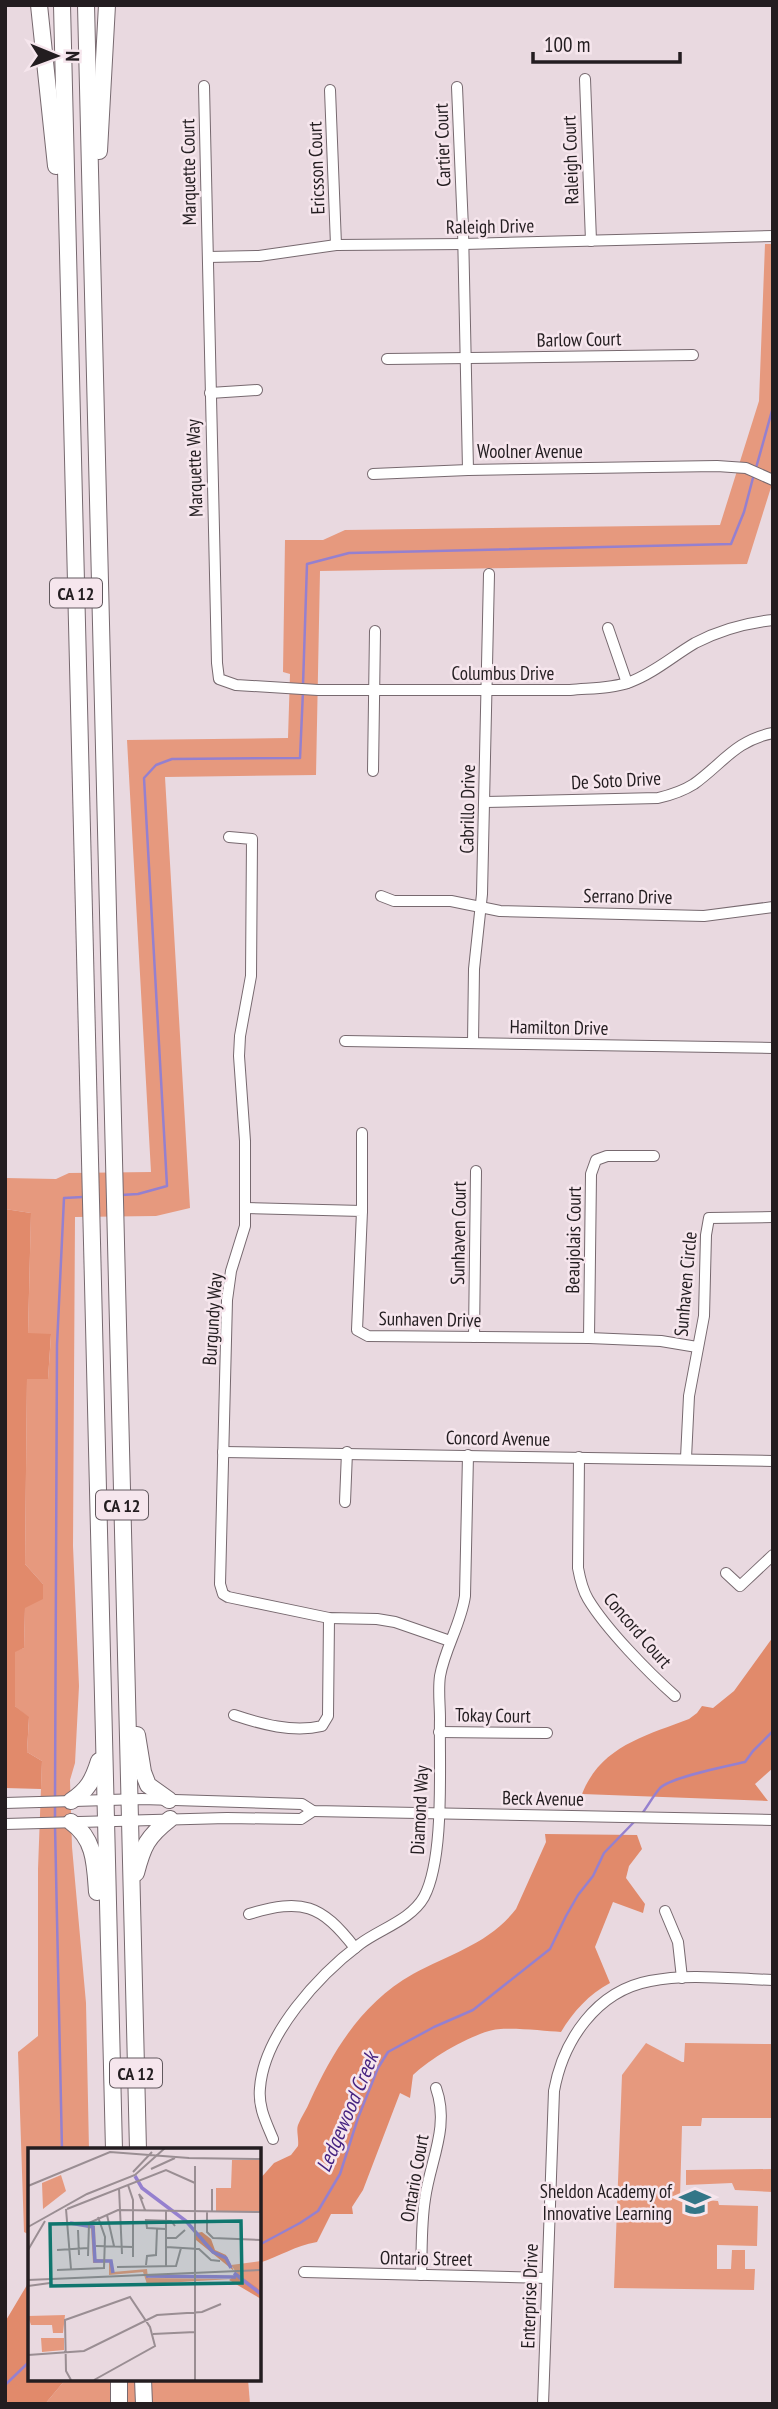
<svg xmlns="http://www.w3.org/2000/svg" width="778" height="2409" font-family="'PT Sans Narrow',sans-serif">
<rect width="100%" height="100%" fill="#e9d9e0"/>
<g fill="#e6997e">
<path d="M765 244H773V481L747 564 320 571 316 775 165 777 190 1208 156 1216 75 1217 73 1546 79 1686 75 1763 70 1780 72 1847 86 2003 89 2150H30V2235L24 2232 18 2052 38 2036V1869L42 1761 27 1752 29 1718 15 1706V1651L24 1648 25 1607 43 1584 25 1564 27 1379H48L51 1335 28 1334 31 1213 5 1209V1178L56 1179 69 1173 151 1172 127 740 288 738 290 674 283 672 285 540H323L345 530 720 525 759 401Z"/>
<path d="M646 2043 682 2062H684L685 2043 773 2044V2118H702L701 2126H682L680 2198 718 2201 719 2205 758 2206 757 2246 717 2245V2269H731L732 2250H745V2269H755L754 2290 614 2288 622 2075Z"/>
<path d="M773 2169V2192L735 2190 732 2183 686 2185V2170Z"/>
<path d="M66 2379H248L250 2404H45Z"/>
</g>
<g fill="#e18a6b">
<path d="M5 1209 31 1213 28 1333 51 1334 48 1379H27L25 1564 43 1584V1599L25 1608 24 1648 15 1652V1706L29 1717 27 1752 42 1761 41 1789 5 1788Z"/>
<path d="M773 1637V1768L755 1784 768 1801 582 1794C601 1746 645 1736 689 1719L697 1713 702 1706 713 1708 734 1691Z"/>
<path d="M545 1834 637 1835 642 1849 629 1866 626 1878 645 1904 643 1913 613 1902 595 1947 610 1983C589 1994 573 2012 561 2032 543 2031 504 2026 489 2031 465 2038 431 2058 413 2075L410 2098 400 2093 363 2190 352 2207 353 2214H331L317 2242C294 2246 281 2256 259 2263V2180L274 2163 291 2155 298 2146C299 2139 296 2130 298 2125 301 2117 307 2109 310 2101 334 2049 362 2003 413 1974 451 1953 489 1944 516 1909L546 1842Z"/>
<path d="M30 2280V2379H66L45 2404H5V2322Z"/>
</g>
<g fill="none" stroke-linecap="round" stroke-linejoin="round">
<g stroke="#9580cf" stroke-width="2.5">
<path d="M756 468 773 407"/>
<path d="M303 685 307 564 349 553 731 544 744 512 754 474"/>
<path d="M121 1195 138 1194 167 1186 144 778 156 765 172 759 300 758 303 691"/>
<path d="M55 1798 57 1345 64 1198 83 1197"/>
<path d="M55 1805V1819"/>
<path d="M641 1815C648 1806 653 1796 660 1788 671 1777 728 1766 745 1762L753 1751 773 1731"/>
<path d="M55 1826 62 2150"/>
<path d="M259 2245 300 2223 318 2211 340 2174 358 2118 378 2068 388 2052 434 2027 473 2010 550 1949 566 1916 578 1895 593 1876 604 1853 634 1822"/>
<path d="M5 2385 30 2361"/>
</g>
<g stroke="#77696f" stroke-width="12">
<g id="minor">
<path d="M585 79 591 241"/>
<path d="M204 86 217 663 219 679 236 685 318 690H570C589 688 611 689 630 682 654 673 673 656 695 643 720 630 745 623 773 620"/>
<path d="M457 87 463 229 468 470"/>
<path d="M330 90 336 245"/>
<path d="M208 257 259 256 336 245 464 244 773 236"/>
<path d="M387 359 693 355"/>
<path d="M210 393 257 390"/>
<path d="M373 474 468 470 717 466 746 468 773 480"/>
<path d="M608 628 627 683"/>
<path d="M373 771 375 631"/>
<path d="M485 802 658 798C671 795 683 791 694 784 722 764 736 740 773 733"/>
<path d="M229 837 252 839 251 976 240 1036 239 1056 245 1141V1226L231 1271 227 1300 220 1584 223 1594 228 1597 329 1618 377 1619 395 1622 450 1641"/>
<path d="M381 896 394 901H451L500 911 704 916 773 907"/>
<path d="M345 1041 773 1048"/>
<path d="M473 1043 474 969 482 894 489 574"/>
<path d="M362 1133V1211"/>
<path d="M245 1208 362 1211 357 1330 368 1336 589 1338 661 1341 697 1347"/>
<path d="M474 1337 476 1171"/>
<path d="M589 1338 591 1174 596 1160 607 1156H654"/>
<path d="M223 1452 773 1461"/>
<path d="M579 1457 578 1568C580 1579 582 1589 588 1599 606 1629 648 1672 675 1696"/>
<path d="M686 1458 689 1396 704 1316 706 1235 709 1218 773 1217"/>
<path d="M345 1502 347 1452"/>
<path d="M726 1573 740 1586 773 1555"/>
<path d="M234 1715C261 1724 293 1733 322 1726L328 1716 329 1618"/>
<path d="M439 1732 547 1733"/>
<path d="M5 1803 142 1799 302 1804 313 1811 773 1820"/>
<path d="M5 1824 227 1818 301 1819 313 1811"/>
<path d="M665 1911 678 1942 682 1978"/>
<path d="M249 1914C302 1898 321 1904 355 1948"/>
<path d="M273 2139C266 2122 258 2107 260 2088 264 2034 319 1975 360 1944 380 1929 411 1920 424 1897 445 1857 439 1765 440 1719 440 1705 438 1690 440 1676 445 1648 461 1624 465 1596L468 1455"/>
<path d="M304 2272 547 2278"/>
<path d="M421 2275C422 2250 421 2224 425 2199 430 2161 450 2127 436 2088"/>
<path d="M543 2404 554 2091C563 2041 596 1991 650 1981 689 1973 733 1979 773 1980"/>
</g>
</g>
<g stroke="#77696f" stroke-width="18">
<g id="highway">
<path d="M39 5 56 166"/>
<path d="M62 5 114 2150"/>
<path d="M86 5 138 2150"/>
<path d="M99 151 107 5"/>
<path d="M137 1735 143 1772 148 1785 169 1800"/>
<path d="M71 1801C88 1790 93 1780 99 1761"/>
<path d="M71 1822C95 1839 95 1864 97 1892"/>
<path d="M136 1873C143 1846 147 1837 170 1819"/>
<path d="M119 2379V2404"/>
<path d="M143 2379 144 2404"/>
</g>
</g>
<use href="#minor" stroke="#fff" stroke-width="10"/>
<use href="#highway" stroke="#fff" stroke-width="16"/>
</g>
<defs>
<g id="school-bare" transform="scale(2.415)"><path d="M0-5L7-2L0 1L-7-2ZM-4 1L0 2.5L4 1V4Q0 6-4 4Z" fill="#337687" stroke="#f6e6ed" stroke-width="2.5" paint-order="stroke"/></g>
</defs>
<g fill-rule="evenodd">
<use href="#school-bare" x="695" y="2202"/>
</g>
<g text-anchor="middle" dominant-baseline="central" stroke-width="5" stroke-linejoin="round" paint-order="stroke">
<g fill="#f6e6ed" stroke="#62595e" stroke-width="2">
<rect x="50" y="578.5" width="52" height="29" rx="5"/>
<rect x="96" y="1490.5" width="52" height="29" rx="5"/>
<rect x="110" y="2058.5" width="52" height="29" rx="5"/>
</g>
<g font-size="18" font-weight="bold" fill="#231d20">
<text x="76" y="593">CA 12</text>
<text x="122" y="1505">CA 12</text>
<text x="136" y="2073">CA 12</text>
</g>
<g font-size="19" fill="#231d20" stroke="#f6e6ed">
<text transform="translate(442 145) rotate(-92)">Cartier Court</text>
<text transform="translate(570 160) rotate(-92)">Raleigh Court</text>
<text transform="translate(316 168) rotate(-92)">Ericsson Court</text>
<text transform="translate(188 172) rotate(-91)">Marquette Court</text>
<text transform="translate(490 226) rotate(-1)">Raleigh Drive</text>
<text transform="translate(579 339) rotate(-1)">Barlow Court</text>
<text x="530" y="451">Woolner Avenue</text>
<text transform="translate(194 468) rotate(-92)">Marquette Way</text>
<text x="503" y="673">Columbus Drive</text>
<text transform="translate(616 780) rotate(-3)">De Soto Drive</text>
<text transform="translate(467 809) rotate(-89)">Cabrillo Drive</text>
<text transform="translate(628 896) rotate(1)">Serrano Drive</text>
<text transform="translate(559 1027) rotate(1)">Hamilton Drive</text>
<text transform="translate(458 1233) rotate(-89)">Sunhaven Court</text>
<text transform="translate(573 1240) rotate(-89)">Beaujolais Court</text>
<text transform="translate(685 1284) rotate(-85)">Sunhaven Circle</text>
<text transform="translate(212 1319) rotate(-86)">Burgundy Way</text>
<text transform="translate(430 1319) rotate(1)">Sunhaven Drive</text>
<text transform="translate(498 1438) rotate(1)">Concord Avenue</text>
<text transform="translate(638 1630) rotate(49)">Concord Court</text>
<text transform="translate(493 1715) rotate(1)">Tokay Court</text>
<text transform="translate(543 1798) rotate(1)">Beck Avenue</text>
<text transform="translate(419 1810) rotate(-87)">Diamond Way</text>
<text transform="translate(414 2178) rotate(-80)">Ontario Court</text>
<text transform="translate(426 2258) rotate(1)">Ontario Street</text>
<text transform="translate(529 2296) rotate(-88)">Enterprise Drive</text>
</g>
<g font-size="19" fill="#231d20" stroke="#f6e6ed" text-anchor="end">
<text x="672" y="2191">Sheldon Academy of<tspan x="672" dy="22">Innovative Learning</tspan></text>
</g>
<g font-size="21" font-style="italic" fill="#472481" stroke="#f6e6ed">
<text transform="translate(347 2112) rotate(-67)">Ledgewood Creek</text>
</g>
</g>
<g transform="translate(28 2148)">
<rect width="233" height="233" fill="#e9d9e0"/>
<path d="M204 12H233V63H188V40H203ZM33 27 38 43 15 61 14 35ZM41 74 67 78 68 111 84 112 85 124 119 121 120 130 204 131 119 136 115 124 81 127V114L65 115 63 80ZM233 113V142L212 130 203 117ZM0 168 37 167 35 185H25L24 177H3ZM13 190H36V202L14 204Z" fill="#e6997e"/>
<path d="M174 84 183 91 187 102 198 107 206 123 168 92V85ZM209 126 233 142V151L201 132Z" fill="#e18a6b"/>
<path fill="none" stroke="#9580cf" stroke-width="3.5" d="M107 28 114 40 158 73 185 104 198 110 203 120M42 75 65 79 67 113H83L85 125M206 125 233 146M118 128 208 129"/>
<path fill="none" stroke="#9a8e93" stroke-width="2" d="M158 10 233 11M123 21 147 10M105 24 124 4M100 37 105 52V109M0 38 82 4 161 10M91 40 94 106M184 41V63M115 51 111 46 117 62M38 61 43 121M39 61 138 22 167 35M138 62V118M179 63V84L185 90 233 92M79 67 86 98M0 79 59 46 107 27 137 0M138 81 119 80 118 72 143 73 147 78M50 82 51 107M138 90H148L157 82M68 98 105 99M138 99 171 101 183 112 192 113M0 102 17 73M29 102 60 100M60 108 61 75 90 62 233 64M118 117 119 108 128 107 129 81M89 119 148 118 153 100M29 122 76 120 77 89 70 69M0 132 233 122M0 138 22 135M125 186 167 184M0 207 56 203 129 167 174 164 193 156M43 232 38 223 37 172 102 149 122 179 127 198 66 232M167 232V18"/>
<path fill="#0f766e" fill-opacity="0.15" stroke="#0f766e" stroke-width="3.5" d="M213 73 214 135 23 138 22 76Z"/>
<rect width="233" height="233" fill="none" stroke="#231d20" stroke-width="3.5"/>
</g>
<rect width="778" height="2409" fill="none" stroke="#231d20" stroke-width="14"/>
<g transform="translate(56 56) rotate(91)" stroke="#f6e6ed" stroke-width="5" paint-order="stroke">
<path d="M0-5L12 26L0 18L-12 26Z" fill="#231d20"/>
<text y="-10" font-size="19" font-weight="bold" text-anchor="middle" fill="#231d20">N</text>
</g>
<path d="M533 52v10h147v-10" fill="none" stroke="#231d20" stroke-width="3.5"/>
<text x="544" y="52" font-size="21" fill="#231d20" stroke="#f6e6ed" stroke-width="5" paint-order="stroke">100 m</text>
</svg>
